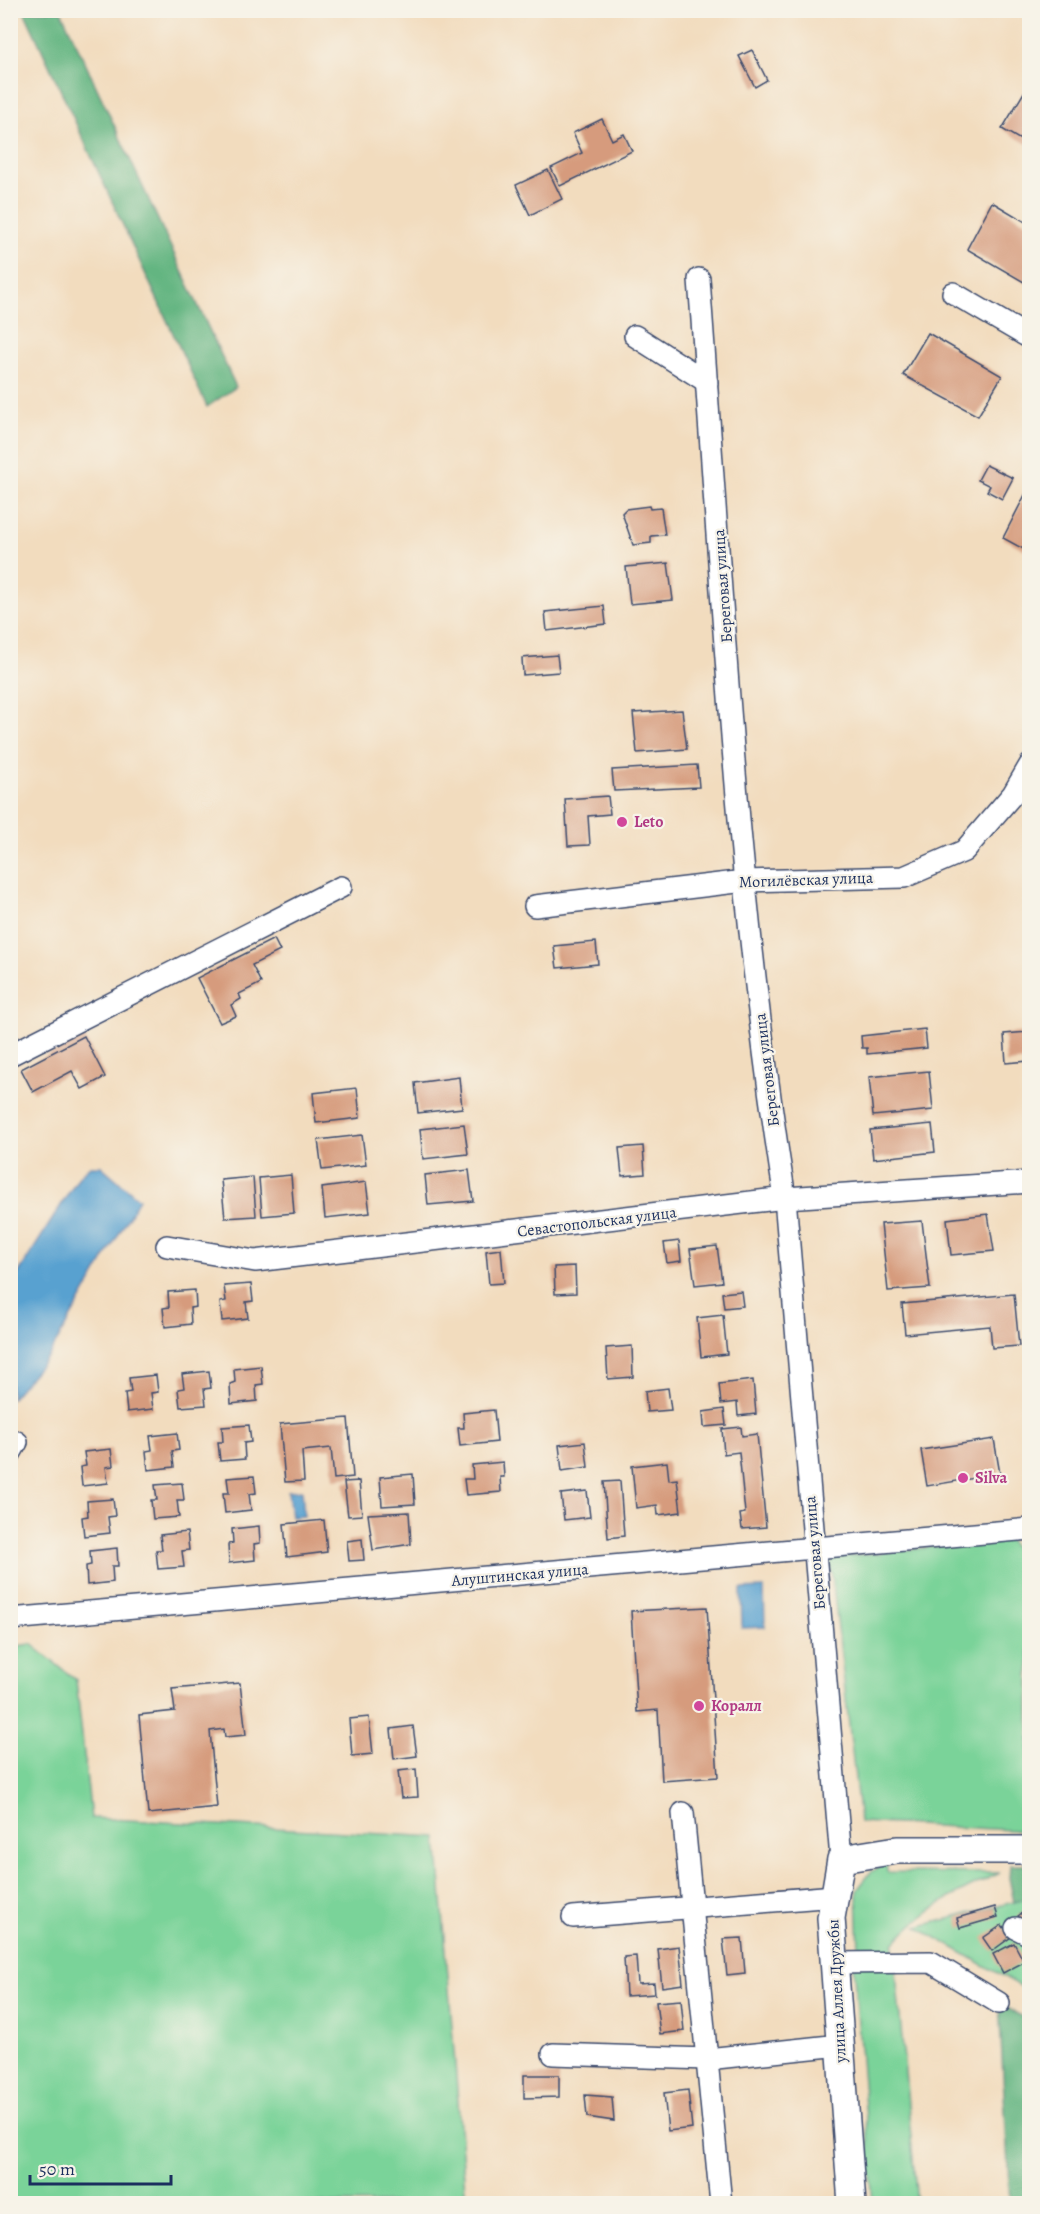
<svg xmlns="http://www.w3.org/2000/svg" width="1040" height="2214" font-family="Alegreya,serif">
<rect width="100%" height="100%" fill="#f7f3e8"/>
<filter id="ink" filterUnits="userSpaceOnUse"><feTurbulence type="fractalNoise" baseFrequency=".0167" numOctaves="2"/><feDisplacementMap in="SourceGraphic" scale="12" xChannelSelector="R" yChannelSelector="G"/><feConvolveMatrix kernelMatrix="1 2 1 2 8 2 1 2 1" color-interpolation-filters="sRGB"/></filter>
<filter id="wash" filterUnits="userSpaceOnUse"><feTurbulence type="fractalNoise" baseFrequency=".008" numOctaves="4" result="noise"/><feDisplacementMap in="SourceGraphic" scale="24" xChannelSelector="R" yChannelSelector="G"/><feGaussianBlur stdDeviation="1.35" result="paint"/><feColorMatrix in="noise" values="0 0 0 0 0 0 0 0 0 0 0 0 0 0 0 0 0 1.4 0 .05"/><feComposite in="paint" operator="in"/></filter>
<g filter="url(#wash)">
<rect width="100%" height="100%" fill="#f2dcbe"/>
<g fill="#7ad399" stroke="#4a817c" stroke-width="1.5">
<path d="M1008 1539 1028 1568 1029 1577V1831L860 1822 830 1558Z"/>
<path d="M31 1644 76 1680 91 1818 437 1837 466 2203H11L10 1647Z"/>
<path d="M886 1862 887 1872 1000 1873C959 1892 923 1909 894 1943V1949L859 1953 857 1890 871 1872Z"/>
<path d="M1029 1898V1991L917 1927Z"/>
<path d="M895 1962 917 2203H873L853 1963Z"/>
</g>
<g fill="#63b581" stroke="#3f7270" stroke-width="1.5">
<path d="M24 11H61L236 387 207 407Z"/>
<path d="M1010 1865H1029V1898L1014 1902 1009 1878Z"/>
<path d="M999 2003 1029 2021V2203H1010Z"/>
</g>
<g fill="#59a1d0" stroke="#3a6897" stroke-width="1.5">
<path d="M90 1166H101L139 1199 49 1355 11 1399V1285L80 1175Z"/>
<path d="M302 1490 304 1516 291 1517 288 1491Z"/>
<path d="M764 1588 765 1627 742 1628 741 1589Z"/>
</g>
<g id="blocks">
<g fill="#d69b7d">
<path d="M752 50 767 80 755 87 739 56Z"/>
<path d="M1029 84V145L1002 129Z"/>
<path d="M602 119 612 140 624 134 632 151 560 186 551 168 582 153 573 133Z"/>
<path d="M548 170 562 199 530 215 516 185Z"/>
<path d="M992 202 1029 224V285L967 249Z"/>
<path d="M928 333 1002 376 978 416 903 375Z"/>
<path d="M986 465 1013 478 1002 499 987 491 990 486 978 480Z"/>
<path d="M1029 487V552L1003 538Z"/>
<path d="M649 506 650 509 661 508 665 535 651 536V543L633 545 622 513 626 509Z"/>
<path d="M668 563 673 600 630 604 626 567Z"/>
<path d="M604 606 606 624 547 631 545 612Z"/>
<path d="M557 655 559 672 523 675 522 658Z"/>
<path d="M682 710 687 749 637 753 633 713Z"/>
<path d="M697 765 699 787 614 791 612 770Z"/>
<path d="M608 796 610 814 588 816 590 845 568 846 565 799Z"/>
<path d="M274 939 280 951 252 965 261 983 239 994 241 999 231 1005 236 1016 220 1023 197 978Z"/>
<path d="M596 942 598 964 557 968 554 946Z"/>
<path d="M925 1029 927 1048 867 1054V1048H862L861 1036Z"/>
<path d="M1029 1032V1061L1006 1063 1004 1034Z"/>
<path d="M84 1036 105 1077 82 1089 72 1071 33 1092 21 1069Z"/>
<path d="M929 1071 933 1110 873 1116 869 1077Z"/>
<path d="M459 1077 462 1108 418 1113 415 1083Z"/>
<path d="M357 1088 360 1118 316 1123 313 1093Z"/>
<path d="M464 1124 468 1154 423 1159 420 1129Z"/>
<path d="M932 1124 935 1152 873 1159 870 1130Z"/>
<path d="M362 1135 366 1165 322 1170 318 1140Z"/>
<path d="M643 1146 645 1174 622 1176 619 1148Z"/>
<path d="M469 1170 473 1201 428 1205 425 1175Z"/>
<path d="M291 1175 294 1213 262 1216 259 1178Z"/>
<path d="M253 1177 256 1216 225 1218 221 1180Z"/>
<path d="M366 1182 370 1213 325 1218 322 1188Z"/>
<path d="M988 1214 994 1251 951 1255 947 1219Z"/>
<path d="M922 1221 930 1288 888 1291 881 1224Z"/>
<path d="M679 1241 681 1261 667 1263 664 1243Z"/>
<path d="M717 1246 722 1282 695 1285 690 1249Z"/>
<path d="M501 1249 504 1283 489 1284 486 1251Z"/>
<path d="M575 1266 576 1293 555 1294 554 1267Z"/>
<path d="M251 1284 253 1301 246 1302 248 1318 222 1321 220 1302 226 1301 224 1286Z"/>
<path d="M195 1290 196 1307 190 1308 191 1324 165 1327 163 1308 169 1307 168 1292Z"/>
<path d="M741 1291 743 1306 724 1308 722 1293Z"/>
<path d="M1014 1294 1019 1346 992 1348 990 1326 905 1334 902 1304Z"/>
<path d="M723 1315 727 1354 701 1357 697 1318Z"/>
<path d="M632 1346 633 1377 608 1379 606 1348Z"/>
<path d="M261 1366 263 1384 256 1385 257 1401 231 1404 230 1384 235 1382 234 1369Z"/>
<path d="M209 1371 211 1388 204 1389 206 1405 180 1407 178 1389 184 1388 182 1374Z"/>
<path d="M156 1375 158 1392 151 1393 153 1409 127 1412 125 1393 131 1392 129 1378Z"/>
<path d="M753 1380 756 1414 738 1416 737 1402 721 1404 719 1384Z"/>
<path d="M668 1388 671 1410 647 1412 645 1391Z"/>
<path d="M724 1409 726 1425 704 1427 703 1412Z"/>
<path d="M494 1410 497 1442 460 1446 458 1428H464L463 1413Z"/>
<path d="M348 1418 353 1477 334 1479 331 1448 302 1451 304 1481 285 1482 280 1424Z"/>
<path d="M249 1425 251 1442 244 1443 245 1459 220 1461 218 1442H223L222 1427Z"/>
<path d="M741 1427 742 1436 757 1434 766 1527 742 1529 740 1514 745 1513 739 1452 724 1454 722 1429Z"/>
<path d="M177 1433 179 1450 172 1451 174 1467 148 1470 146 1451 152 1450 150 1436Z"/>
<path d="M994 1439 1000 1474 927 1486 921 1450Z"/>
<path d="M585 1442 588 1467 562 1471 559 1445Z"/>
<path d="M111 1449 113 1466 106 1467 108 1483 82 1486 80 1467 86 1466 84 1452Z"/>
<path d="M503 1462 504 1477H500L501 1492 466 1495 464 1479H473L472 1465Z"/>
<path d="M667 1462 669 1480 677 1479 681 1512 658 1515 657 1505 636 1508 632 1466Z"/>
<path d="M413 1474 415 1504 382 1506 380 1477Z"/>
<path d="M254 1476 256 1493 249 1494 251 1510 225 1513 223 1493H229L227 1478Z"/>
<path d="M359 1481 362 1515 348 1516 344 1482Z"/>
<path d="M620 1481 624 1536 608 1538 604 1482Z"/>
<path d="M182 1483 184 1500H177L179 1517 153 1519 151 1500H157L155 1485Z"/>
<path d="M587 1491 590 1517 564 1520 561 1494Z"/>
<path d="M113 1499 115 1516 108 1517 110 1533 84 1536 82 1517 88 1516 87 1501Z"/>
<path d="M409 1512 411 1544 373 1550 368 1514Z"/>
<path d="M324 1520 327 1552 287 1557 284 1524Z"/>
<path d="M259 1526 260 1543 254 1544 255 1560 229 1563 228 1544 233 1543 232 1529Z"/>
<path d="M187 1532 189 1550 182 1551 184 1567 158 1569 156 1550H162L160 1535Z"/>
<path d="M362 1539 364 1560 349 1561 347 1541Z"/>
<path d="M117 1548 118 1566H112L113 1582 87 1585 86 1566 91 1565 90 1551Z"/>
<path d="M707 1607 718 1777 662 1781 658 1710 637 1712 631 1611Z"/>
<path d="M240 1683 246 1735 225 1737 224 1729 210 1731 217 1807 148 1814 139 1715 175 1711 172 1689Z"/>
<path d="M369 1717 373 1754 352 1756 349 1719Z"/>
<path d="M413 1726 417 1756 394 1759 391 1729Z"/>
<path d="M416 1769 418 1797 401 1798 398 1771Z"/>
<path d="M995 1907 998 1917 960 1928 957 1918Z"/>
<path d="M1029 1907V1923L1026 1926 1018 1916Z"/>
<path d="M1002 1925 1011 1937 992 1951 983 1938Z"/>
<path d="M742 1938 745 1973 727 1975 723 1939Z"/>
<path d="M1014 1943 1024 1962 1003 1973 993 1954Z"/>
<path d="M679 1946 683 1984 662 1987 658 1949Z"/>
<path d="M636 1956 638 1984 654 1983 655 1994 626 1996 624 1957Z"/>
<path d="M681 2000 684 2031 660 2034 656 2002Z"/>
<path d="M524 2075H559V2097L524 2098Z"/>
<path d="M688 2090 692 2128 668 2131 664 2093Z"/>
<path d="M585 2095 612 2097 614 2121 587 2117Z"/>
</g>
</g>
</g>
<g filter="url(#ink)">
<use href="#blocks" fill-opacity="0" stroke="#3b496c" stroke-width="1.5"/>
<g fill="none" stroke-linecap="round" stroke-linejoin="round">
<g stroke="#3b496c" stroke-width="24">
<g id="minor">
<path d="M699 279C722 586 736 895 785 1198L841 1859"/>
<path d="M953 293 1030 338"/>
<path d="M635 336 707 382"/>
<path d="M535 906 745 881 904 877 964 851 1013 794 1030 765"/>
<path d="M10 1055 341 887"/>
<path d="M167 1246 255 1261 785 1198 1030 1182"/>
<path d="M10 1454 17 1442"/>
<path d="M10 1619 1030 1529"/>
<path d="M683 1813 721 2204"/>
<path d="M573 1917 835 1896"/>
<path d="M1016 1928 1030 1935"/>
<path d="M835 1963 931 1962 999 2003"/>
<path d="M553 2054 707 2059 840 2045"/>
</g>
</g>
<g stroke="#3b496c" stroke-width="30">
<path id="major" d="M852 2204 831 1918 841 1859 897 1850H1030"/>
</g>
<use href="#minor" stroke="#fff" stroke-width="21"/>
<use href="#major" stroke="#fff" stroke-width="27"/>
</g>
</g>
<g fill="#d1479c" stroke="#f7f3e8" stroke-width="2">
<circle cx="622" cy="822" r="6"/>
<circle cx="963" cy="1478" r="6"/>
<circle cx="699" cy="1706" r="6"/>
</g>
<g text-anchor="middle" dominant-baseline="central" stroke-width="4.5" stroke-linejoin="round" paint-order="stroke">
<g font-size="16" fill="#1b2f5e" stroke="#f7f3e8">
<text transform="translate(723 586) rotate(-94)">Береговая улица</text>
<text transform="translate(806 880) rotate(-2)">Могилёвская улица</text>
<text transform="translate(767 1070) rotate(-97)">Береговая улица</text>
<text transform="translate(597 1222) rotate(-7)">Севастопольская улица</text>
<text transform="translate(815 1553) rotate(-95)">Береговая улица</text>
<text transform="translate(520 1575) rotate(-5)">Алуштинская улица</text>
<text transform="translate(837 1991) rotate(-93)">улица Аллея Дружбы</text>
</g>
<g font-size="16" font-weight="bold" fill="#b23c85" stroke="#f7f3e8" text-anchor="start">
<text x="634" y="822">Leto</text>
<text x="975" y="1478">Silva</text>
<text x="711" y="1706">Коралл</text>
</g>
</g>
<rect width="1040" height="2214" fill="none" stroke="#f7f3e8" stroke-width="36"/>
<path d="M30 2175v9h141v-9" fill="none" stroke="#1b2f5e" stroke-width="3"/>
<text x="39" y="2175" font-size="18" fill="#1b2f5e" stroke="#f7f3e8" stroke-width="4.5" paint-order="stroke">50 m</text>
</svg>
